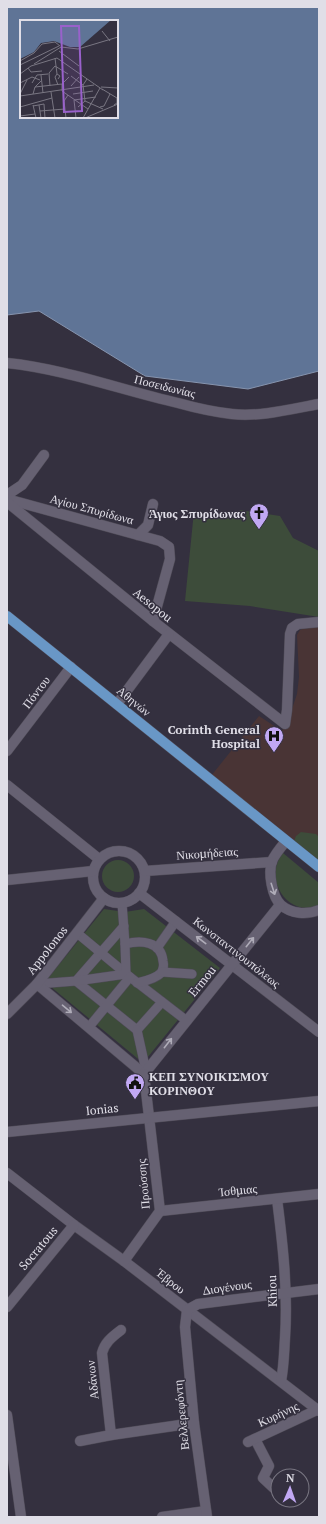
<svg xmlns="http://www.w3.org/2000/svg" width="326" height="1524" font-family="'PT Serif',serif">
<rect width="100%" height="100%" fill="#34303f"/>
<path fill="#493435" d="M319 625V863L211 776 259 716 282 731 293 706 297 694 299 677 297 635 300 630 310 626Z"/>
<g fill="#3d4c3a">
<path d="M240 510 280 516 293 538 319 551V617L250 606 185 601 194 511 237 515Z"/>
<path d="M301 832 316 834 319 837V863L294 841 296 836Z"/>
<path d="M283 853 319 883V906C288 918 262 879 283 853Z"/>
<circle cx="118" cy="876" r="16"/>
<path d="M104 909 125 912 144 909 220 968 143 1063 45 982Z"/>
</g>
<path fill="#5f7496" stroke="#8694ae" fill-rule="evenodd" d="M7 7H319V371L248 389 145 376 39 311 7 315ZM21 21H117V117H21Z"/>
<g fill="none" stroke-linecap="round" stroke-linejoin="round">
<g stroke="#4f4b57" stroke-width="10">
<g id="pedestrian">
<path d="M124 926 76 981 137 1030 162 1002"/>
<path d="M77 933 130 977 187 1021"/>
<path d="M125 944C141 940 161 941 163 961 164 965 163 970 161 973 155 979 145 981 137 983"/>
<path d="M157 948 176 921"/>
<path d="M162 972 192 974"/>
<path d="M37 984 76 981 126 974 125 944 122 903"/>
<path d="M89 1027 130 977"/>
<path d="M137 1030 146 1071"/>
</g>
</g>
<g stroke="#4f4b57" stroke-width="11">
<g id="minor">
<path d="M7 495 22 485 44 455"/>
<path d="M7 499 138 535 160 541 169 547 170 559 153 621"/>
<path d="M7 502 153 621 285 724 287 710 290 634 292 628 298 624 319 622"/>
<path d="M138 535 148 525 153 504"/>
<path d="M117 704 169 634"/>
<path d="M7 751 71 667"/>
<path d="M7 785 99 859"/>
<path d="M286 841C281 847 275 854 272 861 268 873 272 897 281 905 291 914 307 915 319 910"/>
<circle cx="119" cy="877" r="26"/>
<path d="M145 871 272 862"/>
<path d="M7 880 93 871"/>
<path d="M139 893 319 1032"/>
<path d="M37 984 144 1074"/>
<path d="M7 1014 37 984 104 898"/>
<path d="M144 1074 280 905"/>
<path d="M7 1173 74 1225 124 1261 319 1411"/>
<path d="M277 1199C283 1246 288 1291 285 1338 284 1352 284 1366 281 1381"/>
<path d="M160 1211 319 1194"/>
<path d="M124 1261 160 1211 144 1074"/>
<path d="M7 1307 74 1225"/>
<path d="M7 1415 21 1517"/>
<path d="M111 1435 102 1353C105 1342 112 1337 121 1330"/>
<path d="M255 1439 269 1466 263 1478 277 1491"/>
<path d="M80 1441 111 1435 194 1423"/>
<path d="M248 1442 319 1409"/>
<path d="M162 1517 206 1511"/>
<path d="M207 1517 194 1423 185 1327 187 1310 198 1304 319 1289"/>
</g>
</g>
<g stroke="#4f4b57" stroke-width="11">
<g id="tertiary">
<path d="M7 363C65 369 121 390 178 403 196 408 214 412 232 414 261 417 291 409 319 404"/>
<path d="M7 1132 319 1101"/>
</g>
</g>
<g stroke="#4f4b57" stroke-width="11">
<path id="primary" d="M7 616 319 867"/>
</g>
<use href="#pedestrian" stroke="#666172" stroke-width="9"/>
<use href="#minor" stroke="#666172" stroke-width="10"/>
<use href="#tertiary" stroke="#666172" stroke-width="10"/>
<use href="#primary" stroke="#6997c6" stroke-width="10"/>
</g>
<defs><path id="oneway-shaft" d="M-6 0H5M1.5-3L5.5 0L1.5 3" fill="none" stroke-width="1.6" stroke-linecap="round" stroke-linejoin="round"/></defs>
<g stroke="#afacb8">
<use href="#oneway-shaft" transform="translate(273 889) rotate(72)"/>
<use href="#oneway-shaft" transform="translate(201 940) rotate(-143)"/>
<use href="#oneway-shaft" transform="translate(250 942) rotate(-51)"/>
<use href="#oneway-shaft" transform="translate(67 1009) rotate(40)"/>
<use href="#oneway-shaft" transform="translate(168 1043) rotate(-52)"/>
</g>
<defs>
<g id="church-pin" transform="scale(1)"><path d="M0 17L-7.5 6A9.5 9.5 0 1 1 7.5 6Z" fill="#c1a8f3" stroke="#34303f"/><path d="M-1.2-6h2.4v3.5h3.3v2.4h-3.3V6h-2.4V-.1h-3.3v-2.4h3.3Z" fill="#111"/></g>
<g id="hospital-pin" transform="scale(1)"><path d="M0 17L-7.5 6A9.5 9.5 0 1 1 7.5 6Z" fill="#c1a8f3" stroke="#34303f"/><path d="M-5-5h3v3.5h4V-5h3V5h-3V1.5h-4V5h-3Z" fill="#111"/></g>
<g id="civic-pin" transform="scale(1)"><path d="M0 17L-7.5 6A9.5 9.5 0 1 1 7.5 6Z" fill="#c1a8f3" stroke="#34303f"/><path d="M-.6-6.5H3V-4.5H.6V-3L4-1V1h2V6H-6V1h2V-1L-.6-3ZM-1.2 2.5V6h2.4V2.5Z" fill="#111"/></g>
</defs>
<g fill-rule="evenodd">
<use href="#church-pin" x="259" y="513"/>
<use href="#hospital-pin" x="274" y="736"/>
<use href="#civic-pin" x="135" y="1083"/>
</g>
<g text-anchor="middle" dominant-baseline="central" stroke-width="3" stroke-linejoin="round" paint-order="stroke">
<g font-size="12" fill="#e0dee7" stroke="#34303f">
<text transform="translate(165 386) rotate(14)">Ποσειδωνίας</text>
<text transform="translate(92 509) rotate(15)">Αγίου Σπυρίδωνα</text>
<text transform="translate(153 605) rotate(39)">Aesopou</text>
<text transform="translate(36 692) rotate(-53)">Πόντου</text>
<text transform="translate(134 701) rotate(39)">Αθηνών</text>
<text transform="translate(207 853) rotate(-4)">Νικομήδειας</text>
<text transform="translate(47 950) rotate(-52)">Appolonos</text>
<text transform="translate(237 952) rotate(38)">Κωνσταντινουπόλεως</text>
<text transform="translate(202 981) rotate(-51)">Ermou</text>
<text transform="translate(102 1109) rotate(-6)">Ionias</text>
<text transform="translate(143 1184) rotate(-95)">Προύσσης</text>
<text transform="translate(238 1190) rotate(-6)">Ίσθμιας</text>
<text transform="translate(38 1248) rotate(-50)">Socratous</text>
<text transform="translate(171 1281) rotate(38)">Έβρου</text>
<text transform="translate(227 1287) rotate(-8)">Διογένους</text>
<text transform="translate(272 1291) rotate(-92)">Khiou</text>
<text transform="translate(92 1380) rotate(-96)">Αδάνων</text>
<text transform="translate(278 1414) rotate(-25)">Κυρήνης</text>
<text transform="translate(181 1415) rotate(-96)">Βελλερεφόντη</text>
</g>
<g font-size="12" font-weight="bold" fill="#e0dee7" stroke="#34303f" text-anchor="end">
<text x="245" y="513">Άγιος Σπυρίδωνας</text>
<text x="260" y="729">Corinth General<tspan x="260" dy="14">Hospital</tspan></text>
<text x="149" y="1076" text-anchor="start">ΚΕΠ ΣΥΝΟΙΚΙΣΜΟΥ<tspan x="149" dy="14">ΚΟΡΙΝΘΟΥ</tspan></text>
</g>
</g>
<g transform="translate(20 20)">
<rect width="98" height="98" fill="#34303f"/>
<path d="M0 0H91L60 27H50L34 21 21 23 14 32 0 39Z" fill="#5f7496"/>
<path fill="none" stroke="#797682" stroke-width="1" d="M82 11 90 21M39 31 59 46M35 38 37 54 40 56 38 59M0 41 14 33 22 24 35 22 40 26M14 44 41 27 58 29 98 17M0 45 39 26M8 48 11 52 22 51M0 54 11 46 37 38 83 70M37 54 35 57 38 65M21 55 23 73M51 56 63 65M0 63 12 57 20 60M12 63 17 55 28 54M42 64V71L68 89M30 66 29 53 35 46 48 54M51 66 59 57M15 67 42 64 49 57M81 67 98 68M82 69 97 78V83L94 85M31 72 35 98M0 74 7 60M13 74 15 67 21 61M53 74 73 71M0 76 74 65M65 81 83 89M13 85 16 98M19 85 21 98M13 86 24 84 25 98M0 87 32 78M58 87 65 81 63 65 67 59M80 87 84 86 90 74M20 91 45 89M0 96 15 94M46 98 44 81 48 75M56 98 54 80 76 77M63 98 80 68M65 98 98 84"/>
<path fill="#9961cb" fill-opacity="0.15" stroke="#9961cb" stroke-width="2" d="M41 6H59L62 91 44 92Z"/>
<rect width="98" height="98" fill="none" stroke="#e0dee7" stroke-width="2"/>
</g>
<rect width="326" height="1524" fill="none" stroke="#e0dee7" stroke-width="16"/>
<g transform="translate(290 1488) rotate(2)"><circle r="19" fill="#34303f" stroke="#797682"/>
<path d="M0-3L7 15L0 10L-7 15Z" fill="#c1a8f3"/>
<text y="-6" font-size="11" font-weight="bold" text-anchor="middle" fill="#e0dee7">N</text>
</g>
</svg>
